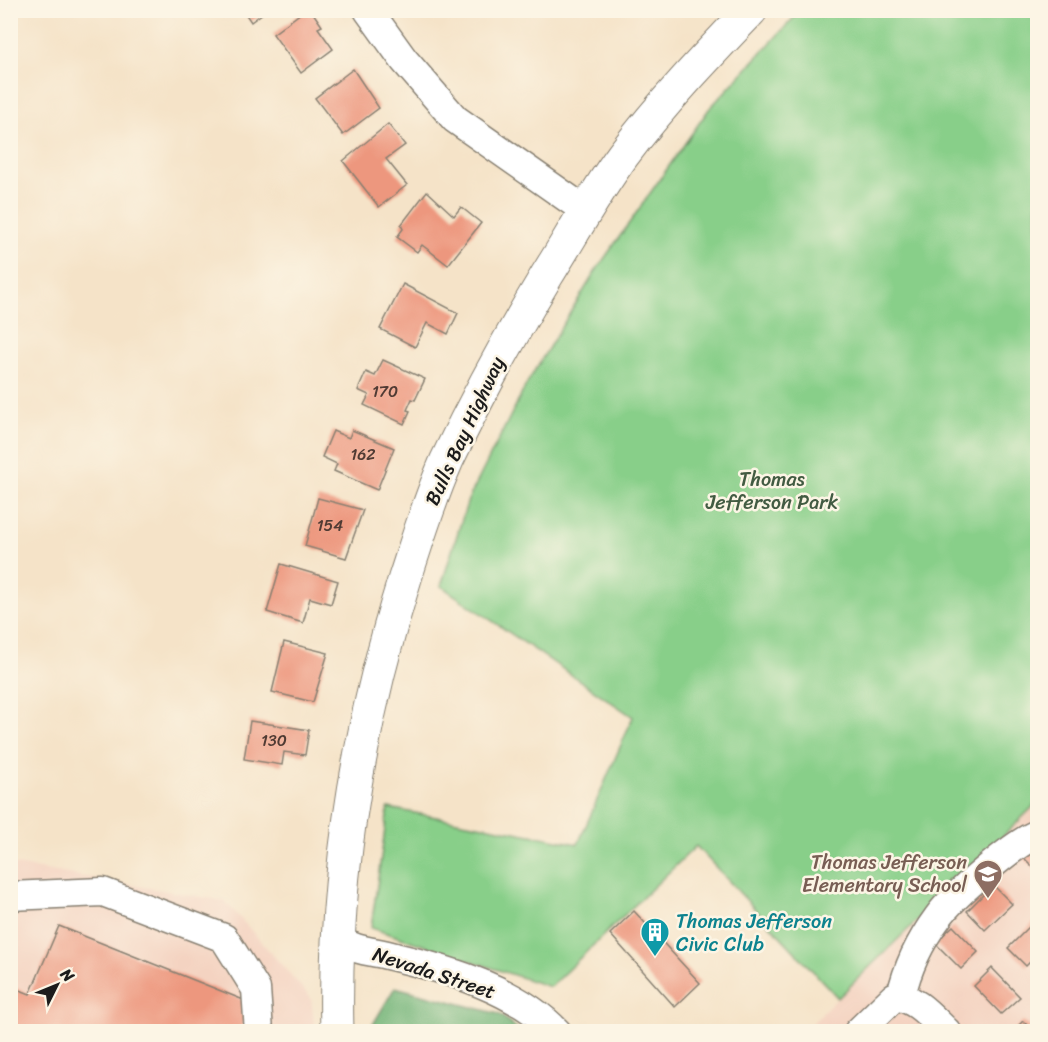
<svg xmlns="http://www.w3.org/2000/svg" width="1048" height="1042" font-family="Sriracha,sans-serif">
<rect width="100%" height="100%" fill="#fcf5e5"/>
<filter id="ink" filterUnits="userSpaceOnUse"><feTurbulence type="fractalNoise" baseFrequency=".0167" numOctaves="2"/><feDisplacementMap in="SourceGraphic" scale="12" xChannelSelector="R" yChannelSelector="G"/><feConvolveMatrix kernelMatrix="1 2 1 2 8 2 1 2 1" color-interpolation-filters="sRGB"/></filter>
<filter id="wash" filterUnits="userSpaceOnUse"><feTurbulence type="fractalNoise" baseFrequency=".008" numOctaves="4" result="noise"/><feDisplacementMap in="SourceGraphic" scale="24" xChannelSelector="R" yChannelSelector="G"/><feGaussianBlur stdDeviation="1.35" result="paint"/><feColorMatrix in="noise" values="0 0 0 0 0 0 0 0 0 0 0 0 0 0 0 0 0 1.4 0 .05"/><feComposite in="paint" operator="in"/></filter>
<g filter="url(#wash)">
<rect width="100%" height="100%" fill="#f5e3c8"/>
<g fill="#f4d3c1">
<path d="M1037 803V1031L803 1032 838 998Z"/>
<path d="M10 864 225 901 311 998 315 1031H11Z"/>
</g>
<path fill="#88cf89" stroke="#527652" stroke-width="1.5" d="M800 11H1037V803L838 998 696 846 550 987 371 928 388 808 578 844 633 717 441 586 468 500 527 383 597 269 709 109Z"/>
<path fill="#6eb275" stroke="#456748" stroke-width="1.5" d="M395 987 499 1014 520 1031H369Z"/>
<g id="blocks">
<g fill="#ed977e">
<path d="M243 10H267L251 22Z"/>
<path d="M305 10H311L322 26 318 28 333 49 301 73 273 34Z"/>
<path d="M353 69 379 108 343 135 315 98Z"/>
<path d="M388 124 405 145 386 159 407 185 379 207 343 161Z"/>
<path d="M427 191 454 216 461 207 481 223 448 265 422 245 417 252 397 237 403 229 401 225Z"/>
<path d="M403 284 458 313 448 334 427 323 415 347 380 329Z"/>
<path d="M383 360 425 379 415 400 412 399 407 410 410 411 404 424 364 405 369 395 358 390 366 372 375 376Z"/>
<path d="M352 430 394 448 377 490 334 471 337 464 322 457 333 431 349 438Z"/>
<path d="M318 498 363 510 346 558 305 546Z"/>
<path d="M281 564 338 581 331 604 310 598 303 623 267 612Z"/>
<path d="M284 642 328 653 313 702 272 692Z"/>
<path d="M250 721 309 730 305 755 284 752 282 765 244 759Z"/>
<path d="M1033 847 1038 852V872L1023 857Z"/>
<path d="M993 885 1012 904 985 930 967 911Z"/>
<path d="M634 911 700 983 675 1007 610 934Z"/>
<path d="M1035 921 1038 924V954L1026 966 1008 948Z"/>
<path d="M59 926 251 1003 240 1032H10V986L30 994Z"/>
<path d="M953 926 978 952 961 969 935 943Z"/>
<path d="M992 968 1020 997 1001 1014 974 986Z"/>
<path d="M1023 1021 1034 1032H1012Z"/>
</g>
</g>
</g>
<g filter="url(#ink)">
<use href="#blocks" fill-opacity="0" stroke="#888072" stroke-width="1.5"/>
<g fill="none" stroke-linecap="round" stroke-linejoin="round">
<g stroke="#888072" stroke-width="31">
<g id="minor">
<path d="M368 10 404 60 455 119 586 211"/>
<path d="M10 896 103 892 224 938 256 989 259 1032"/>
<path d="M339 940C357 952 375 951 395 957 450 970 517 990 557 1032"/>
<path d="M901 996C907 969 921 940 938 917 953 896 1015 842 1038 834"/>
<path d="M858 1032 894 997C914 995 934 1020 947 1032"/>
</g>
</g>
<g stroke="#888072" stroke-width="35">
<path id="major" d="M337 1032C333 877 359 725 405 578 418 538 430 498 447 460 477 397 511 335 547 275 572 235 595 193 623 155 661 104 707 56 751 10"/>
</g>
<use href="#minor" stroke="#fff" stroke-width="28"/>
<use href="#major" stroke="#fff" stroke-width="33"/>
</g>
</g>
<defs>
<g id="school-pin" transform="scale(1.5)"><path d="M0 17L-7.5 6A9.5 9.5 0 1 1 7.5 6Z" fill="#8d6e63" stroke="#fcf5e5"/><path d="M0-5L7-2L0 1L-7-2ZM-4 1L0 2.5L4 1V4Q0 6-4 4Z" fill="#fff"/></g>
<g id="building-pin" transform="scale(1.5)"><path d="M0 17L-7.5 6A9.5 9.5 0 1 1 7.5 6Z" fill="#0f9aa8" stroke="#fcf5e5"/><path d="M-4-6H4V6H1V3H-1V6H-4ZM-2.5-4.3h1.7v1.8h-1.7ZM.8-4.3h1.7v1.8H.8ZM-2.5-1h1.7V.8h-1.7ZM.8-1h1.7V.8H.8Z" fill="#fff"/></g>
</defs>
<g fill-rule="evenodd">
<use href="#school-pin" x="988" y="874"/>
<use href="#building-pin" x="655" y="932"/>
</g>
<g text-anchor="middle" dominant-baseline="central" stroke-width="5" stroke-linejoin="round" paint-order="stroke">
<g font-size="16" fill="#503b34">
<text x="385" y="391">170</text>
<text x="363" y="454">162</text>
<text x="330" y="525">154</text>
<text x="274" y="740">130</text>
</g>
<g font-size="20" fill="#1c1c1c" stroke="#fcf5e5">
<text transform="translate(465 431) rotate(-65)">Bulls Bay Highway</text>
<text transform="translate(434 973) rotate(18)">Nevada Street</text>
</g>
<g font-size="20" fill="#425b42" stroke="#fcf5e5">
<text x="772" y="479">Thomas<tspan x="772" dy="23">Jefferson Park</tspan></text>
</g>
<g font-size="20" fill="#785e54" stroke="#fcf5e5" text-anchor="end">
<text x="967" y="862">Thomas Jefferson<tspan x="967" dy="23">Elementary School</tspan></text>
</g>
<g font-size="20" fill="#0d838f" stroke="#fcf5e5" text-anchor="start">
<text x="676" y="921">Thomas Jefferson<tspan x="676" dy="23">Civic Club</tspan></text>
</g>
</g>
<rect width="1048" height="1042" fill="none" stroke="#fcf5e5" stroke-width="36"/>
<g transform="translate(57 985) rotate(47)" stroke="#fcf5e5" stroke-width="4.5" paint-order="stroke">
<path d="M0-4.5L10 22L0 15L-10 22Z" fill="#1c1c1c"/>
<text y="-9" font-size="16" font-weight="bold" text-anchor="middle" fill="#1c1c1c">N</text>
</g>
</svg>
